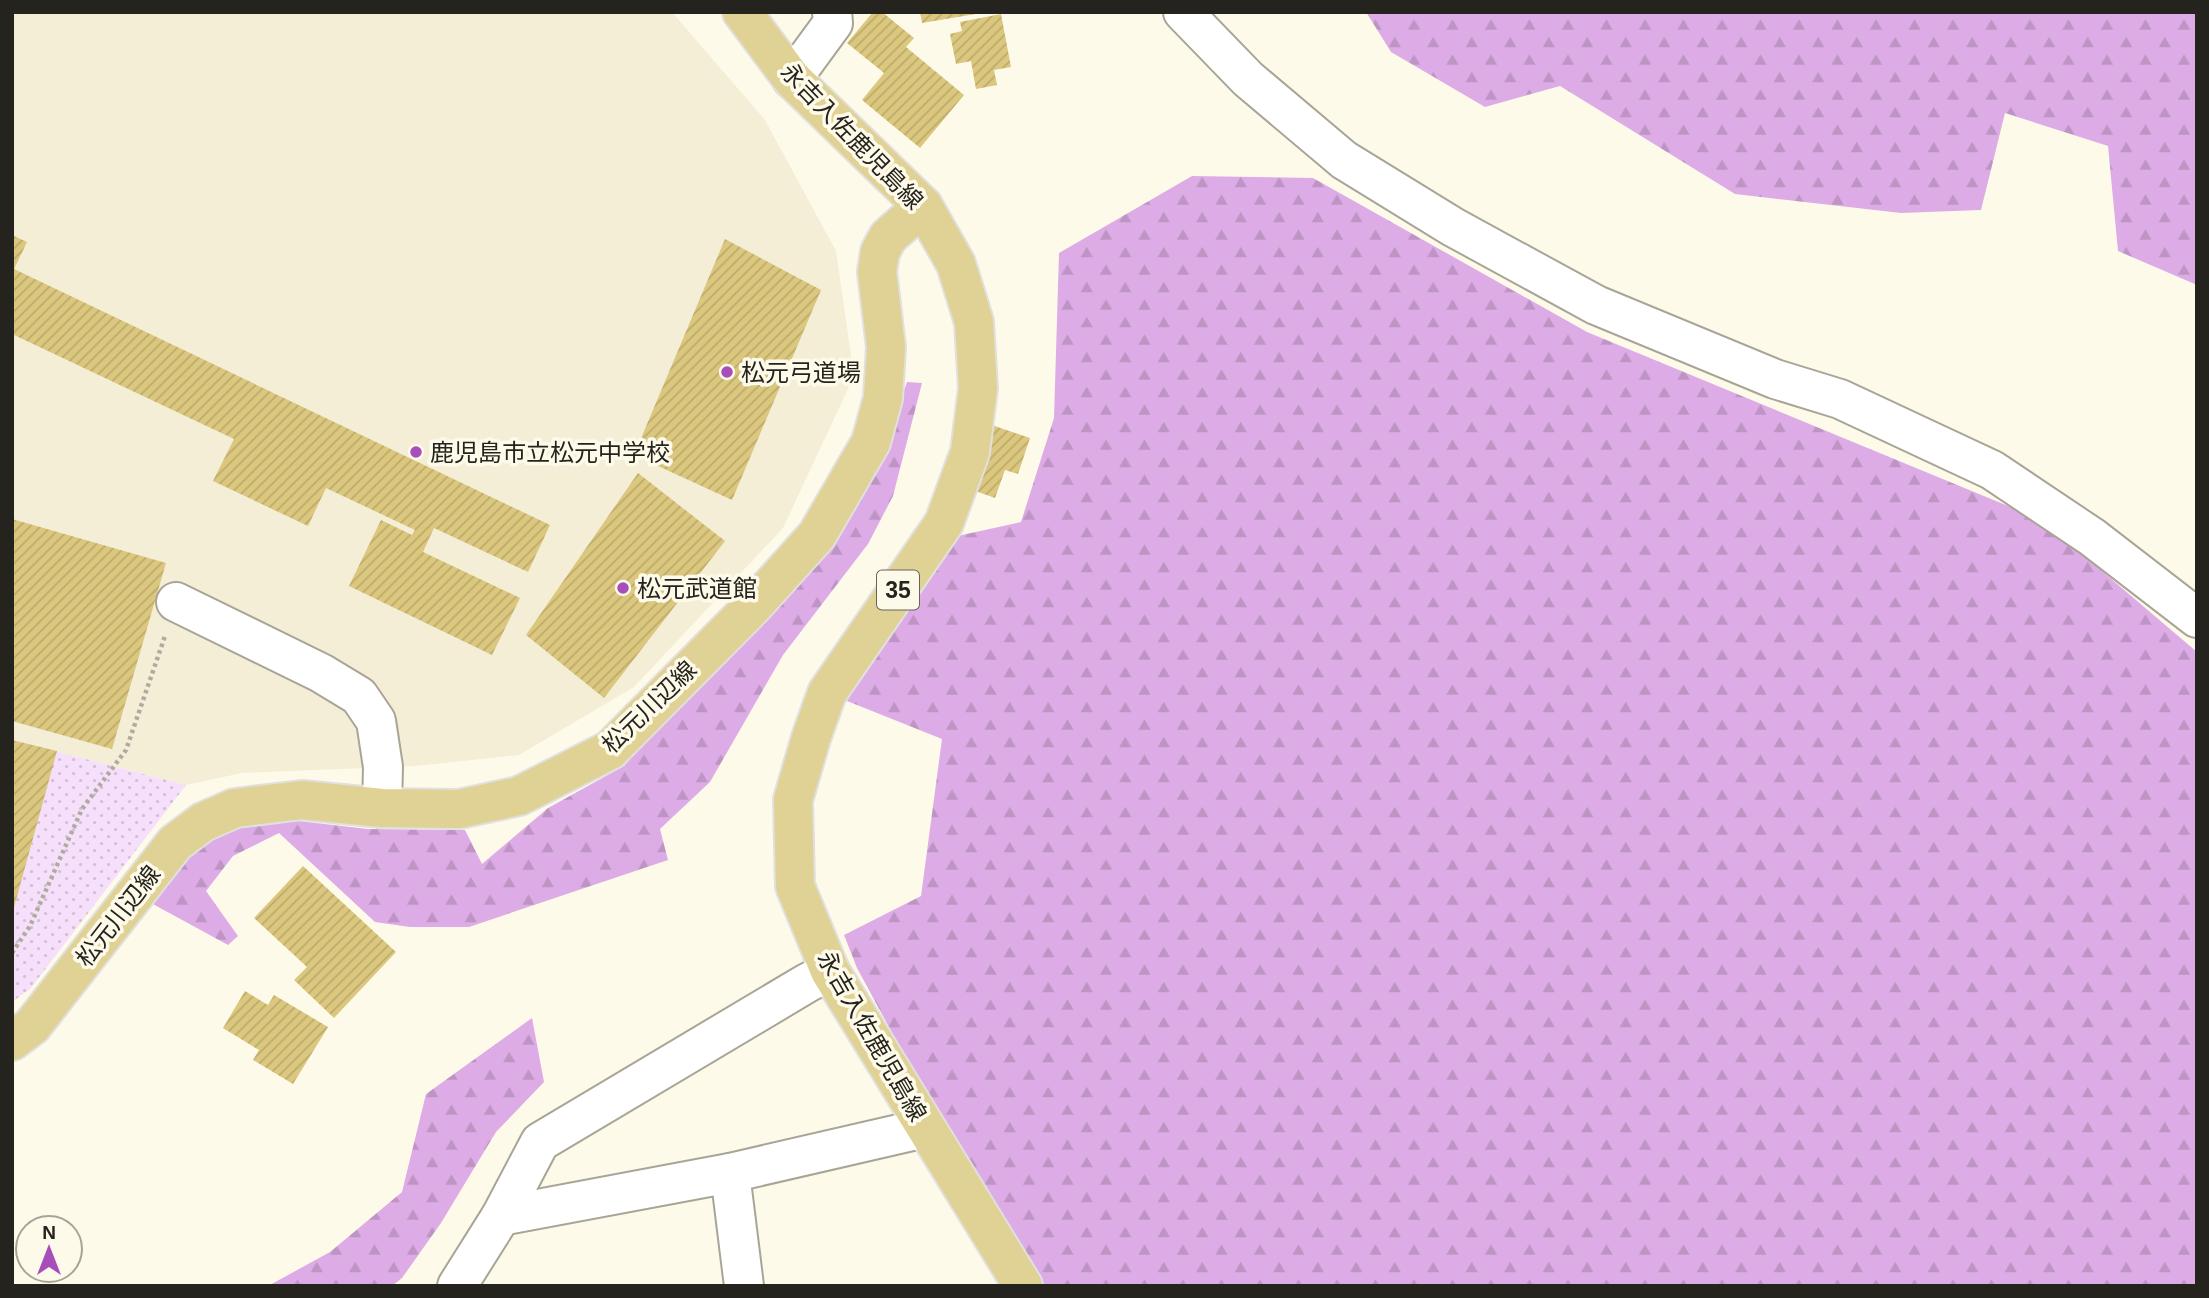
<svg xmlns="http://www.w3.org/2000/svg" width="2209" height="1298" font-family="Helvetica,'Noto Sans JP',sans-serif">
<defs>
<pattern id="forest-firs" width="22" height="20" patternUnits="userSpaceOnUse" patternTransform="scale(1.75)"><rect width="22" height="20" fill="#ddace6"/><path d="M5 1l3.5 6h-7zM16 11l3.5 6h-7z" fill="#be94c5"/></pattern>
<pattern id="park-dots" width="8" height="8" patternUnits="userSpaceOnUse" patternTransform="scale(1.75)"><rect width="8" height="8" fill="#f5dffa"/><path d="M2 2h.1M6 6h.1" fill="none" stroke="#d2bfd6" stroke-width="1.8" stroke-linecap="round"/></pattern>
<pattern id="building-hatch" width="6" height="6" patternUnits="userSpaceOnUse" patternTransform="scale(1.75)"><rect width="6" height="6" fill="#dbc77e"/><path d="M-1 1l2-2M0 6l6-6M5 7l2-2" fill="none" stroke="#bcab6c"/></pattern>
</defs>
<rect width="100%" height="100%" fill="#fefae9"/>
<path fill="#f4eed6" d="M13 12H672L765 120 836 251 854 376 783 528 634 687 519 755 415 766 242 773 186 785 12 740Z"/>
<g fill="url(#forest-firs)">
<path d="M1366 12H2197V285L2118 251 2108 146 2005 113 1981 210 1901 213 1735 194 1560 86 1485 107 1391 52Z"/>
<path d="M1192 176 1313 178 1587 332 2042 520 2197 652V1286H1039L976 1188 857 968 844 935 921 896 942 739 842 699 930 542 1021 522 1054 418 1059 253Z"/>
<path d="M907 382 922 383 893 496 868 544 783 655 710 782 660 829 668 860 469 927H410L375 922 279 833 233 856 206 891 238 936 228 945 151 903 183 852 220 832 272 818 368 829 465 830 482 864 548 808 624 766 707 675 796 589 843 524 878 461Z"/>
<path d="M532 1018 544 1082 496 1132 441 1223 402 1278 392 1286H268L330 1252 402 1192 426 1094Z"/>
</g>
<path fill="url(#park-dots)" d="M12 740 186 785 30 989 12 1002Z"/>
<g fill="url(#building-hatch)">
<path d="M873 12H882L914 38 906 47 964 95 920 148 862 100 884 73 847 43Z"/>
<path d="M920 12H976V14L922 23Z"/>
<path d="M1001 14 1011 67 994 70 997 85 976 89 971 61 956 64 950 34 962 31 960 22Z"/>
<path d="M12 235 27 242 14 269 550 525 528 572 434 528 423 552 520 598 492 655 349 586 381 520 412 535 415 530 326 488 308 526 213 481 234 439 12 334Z"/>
<path d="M725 239 821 290 732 500 634 455Z"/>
<path d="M989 424 1030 438 1018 474 1005 470 995 498 967 488Z"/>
<path d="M638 473 725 541 604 698 526 635Z"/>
<path d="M12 519 166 563 112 749 12 721Z"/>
<path d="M12 740 57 751 13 911H12Z"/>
<path d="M303 866 396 952 334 1018 294 980 307 967 254 918Z"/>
<path d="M245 991 268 1005 274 995 328 1027 293 1084 253 1060 259 1050 223 1028Z"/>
</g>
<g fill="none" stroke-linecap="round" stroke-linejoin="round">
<g stroke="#a9a596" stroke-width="42">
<g id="minor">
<path d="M1183 12 1248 79 1344 160 1453 227 1596 305 1775 379 1840 399 1992 470 2092 537 2197 618"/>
<path d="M792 79 833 23 832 12"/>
<path d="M176 602 321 673 359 696 376 721 383 767 382 808"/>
<path d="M730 1173 744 1286"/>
<path d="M501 1216 730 1173 925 1128"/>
<path d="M457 1286 501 1216 540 1142 807 983 830 971"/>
</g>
</g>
<g stroke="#e0e0df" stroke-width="42">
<g id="major">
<path d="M742 12 792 79 923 206 956 264 974 322 978 388 970 452 944 523 827 693 811 738 793 800 795 886 830 971 1023 1286"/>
<path d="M12 1041 32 1026 175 843 203 822 235 808 302 800 382 808 459 809 519 796 610 750 753 606 817 535 871 442 883 398 886 347 877 272 880 252 888 237 923 206"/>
</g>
</g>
<path stroke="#afac9f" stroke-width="4.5" stroke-dasharray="3.5 3.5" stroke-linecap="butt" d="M12 953 30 926 82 809 126 750 165 636"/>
<use href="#minor" stroke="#fff" stroke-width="38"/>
<use href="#major" stroke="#e0d195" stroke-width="38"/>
</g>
<g fill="#a84eba" stroke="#fefae9" stroke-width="2.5">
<circle cx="727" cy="372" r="7"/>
<circle cx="416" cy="452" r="7"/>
<circle cx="623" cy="588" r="7"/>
</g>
<g text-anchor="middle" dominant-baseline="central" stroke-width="7" stroke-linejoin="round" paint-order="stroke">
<rect fill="#fefae9" stroke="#66645a" stroke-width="2" x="877" y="570.5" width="42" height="39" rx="5"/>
<g font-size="23" font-weight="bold" fill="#25231d">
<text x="898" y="590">35</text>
</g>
<g font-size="24" fill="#25231d" stroke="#fefae9">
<text transform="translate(852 136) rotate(46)">永吉入佐鹿児島線</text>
<text transform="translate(649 707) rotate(-44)">松元川辺線</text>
<text transform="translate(118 916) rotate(-52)">松元川辺線</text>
<text transform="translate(872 1036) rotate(60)">永吉入佐鹿児島線</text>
</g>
<g font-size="24" fill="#25231d" stroke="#fefae9" text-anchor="start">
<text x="741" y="372">松元弓道場</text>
<text x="430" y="452">鹿児島市立松元中学校</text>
<text x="637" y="588">松元武道館</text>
</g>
</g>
<rect width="2209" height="1298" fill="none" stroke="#25231d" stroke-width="28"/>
<g transform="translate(49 1249)"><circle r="33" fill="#fefae9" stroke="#a7a497" stroke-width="2"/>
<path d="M0-5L12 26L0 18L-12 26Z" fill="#a84eba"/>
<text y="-10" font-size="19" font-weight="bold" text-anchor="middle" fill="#25231d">N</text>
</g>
</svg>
